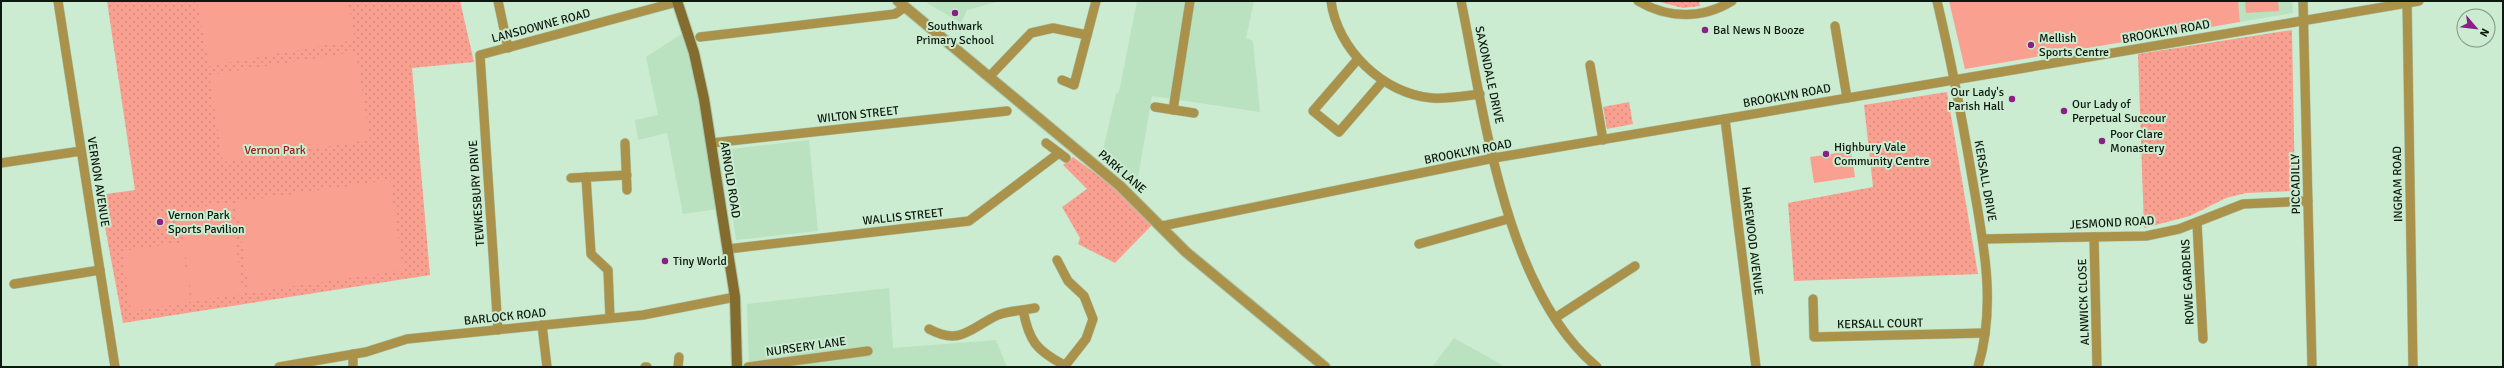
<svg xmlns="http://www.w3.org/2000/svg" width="2504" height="368" font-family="Signika,sans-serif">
<defs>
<pattern id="green-dots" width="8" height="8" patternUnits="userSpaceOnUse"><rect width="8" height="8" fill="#f9a091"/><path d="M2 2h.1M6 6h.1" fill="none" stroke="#d4897c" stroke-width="1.8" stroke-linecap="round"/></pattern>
</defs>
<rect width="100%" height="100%" fill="#cbecd0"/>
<g fill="#bae2c0">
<path d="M928 1H1000L967 10 961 23 927 3Z"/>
<path d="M1137 1H1254L1246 38 1253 41 1260 112 1152 96 1136 189 1101 159 1116 94 1119 92Z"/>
<path d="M2238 1H2292L2293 13 2240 22Z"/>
<path d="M683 33 693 70 718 209 683 214 667 133 638 140 635 120 658 115 646 57Z"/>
<path d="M809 140 818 231 736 240 723 150Z"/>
<path d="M889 288 893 348 996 340 1007 367H749L747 304Z"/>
<path d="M1454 338 1497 362 1504 367H1432Z"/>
</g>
<g fill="url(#green-dots)">
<path d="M107 1H460L474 62 412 68 430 275 123 323 99 195 135 190Z"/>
<path d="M1656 1H1699L1700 6 1683 8Z"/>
<path d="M2292 30 2295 191 2246 193 2226 198 2190 216 2144 228 2138 54Z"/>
<path d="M1947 92 1978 274 1794 281 1788 203 1873 187 1864 105Z"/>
<path d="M1629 102 1633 124 1607 129 1603 107Z"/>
<path d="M1073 157 1118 190 1152 225 1115 263 1078 244 1080 238 1062 207 1087 189 1063 165Z"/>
</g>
<g fill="#f9a091">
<path d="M197 1H348L355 40 209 66Z"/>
<path d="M1949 1H2238L2240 22 1965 69Z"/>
<path d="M2245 1H2278L2279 11 2246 13Z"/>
<path d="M356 52 370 140 223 162 209 75Z"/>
<path d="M1851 151 1855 177 1814 183 1810 157Z"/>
<path d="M390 180 403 270 249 293 236 202Z"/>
<path d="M230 203 243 294 192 301 179 210Z"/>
<path d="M182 243 191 302 131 312 122 251Z"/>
</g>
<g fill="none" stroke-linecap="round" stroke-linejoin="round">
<g stroke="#a9c6ad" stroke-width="10">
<g id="minor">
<path d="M58 1 115 367"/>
<path d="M498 1 508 48"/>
<path d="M1331 1C1337 49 1383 94 1432 98 1448 99 1464 96 1480 94"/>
<path d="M1461 1C1484 112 1505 291 1597 367"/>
<path d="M1638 1C1668 19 1703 19 1732 1"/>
<path d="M1937 1C1951 60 1962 118 1972 177 1983 241 1997 303 1978 367"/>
<path d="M2303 1 2312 367"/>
<path d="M2407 1 2413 367"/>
<path d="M1835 26 1847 98"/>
<path d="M700 37 895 14 905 7"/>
<path d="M1358 59 1313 111 1339 132 1383 81"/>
<path d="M1590 65 1603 140"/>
<path d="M989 77 1031 33 1053 28 1087 35"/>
<path d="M1062 80 1074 85 1096 1"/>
<path d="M1155 107 1194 113"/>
<path d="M1173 110 1190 1"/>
<path d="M1725 119 1756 367"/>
<path d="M625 143 627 190"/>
<path d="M711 143 1007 111"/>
<path d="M1046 143 1066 158"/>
<path d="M1 163 81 151"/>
<path d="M586 177 591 254 608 270 610 318"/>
<path d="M571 178 627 175"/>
<path d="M2197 223 2203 339"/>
<path d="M1162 226 1494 158 2419 1"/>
<path d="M2094 237 2097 367"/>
<path d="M1983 239 2146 236 2179 229 2243 204 2308 201"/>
<path d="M1419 244 1508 219"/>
<path d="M728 249 969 221 1059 153"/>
<path d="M1057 260 1068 281 1084 296 1093 319 1086 339 1064 367"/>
<path d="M14 284 100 270"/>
<path d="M1813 299 1814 337 1985 333"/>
<path d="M1023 310 1035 308"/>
<path d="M1555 318 1635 266"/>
<path d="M542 325 547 367"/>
<path d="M929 329C961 346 970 328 998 315 1005 312 1015 311 1023 310 1029 341 1036 350 1064 365"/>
<path d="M498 330 480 55 677 2"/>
<path d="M353 354V367"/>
<path d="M279 367 366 352 407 339 643 315 735 297"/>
<path d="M645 367H647"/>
<path d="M678 367 679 357"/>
<path d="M748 367 868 351"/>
</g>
</g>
<g stroke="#a9c6ad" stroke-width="12">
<path id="tertiary" d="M898 1 1120 186 1186 252 1325 367"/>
</g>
<g stroke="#a9c6ad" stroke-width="12">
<path id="secondary" d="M677 1 694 53 704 99 735 297 737 367"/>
</g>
<use href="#minor" stroke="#ab924b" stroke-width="9"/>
<use href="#tertiary" stroke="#ab924b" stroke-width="10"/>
<use href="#secondary" stroke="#836c2e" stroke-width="10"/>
</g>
<g fill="#8a2086" stroke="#cbecd0" stroke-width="1.5">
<circle cx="955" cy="13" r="4"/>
<circle cx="1705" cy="30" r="4"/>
<circle cx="2031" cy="45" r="4"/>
<circle cx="2012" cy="99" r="4"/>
<circle cx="2064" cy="111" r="4"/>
<circle cx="2102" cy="141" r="4"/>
<circle cx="1826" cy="154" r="4"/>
<circle cx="160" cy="222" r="4"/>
<circle cx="665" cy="261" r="4"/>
</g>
<g text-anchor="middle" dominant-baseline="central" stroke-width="4" stroke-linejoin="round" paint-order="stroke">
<g font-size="12" fill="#0d190f" stroke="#cbecd0">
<text transform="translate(541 26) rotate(-15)">LANSDOWNE ROAD</text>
<text transform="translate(2166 32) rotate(-10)">BROOKLYN ROAD</text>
<text transform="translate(1489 75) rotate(78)">SAXONDALE DRIVE</text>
<text transform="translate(1787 96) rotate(-10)">BROOKLYN ROAD</text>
<text transform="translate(858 115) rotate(-6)">WILTON STREET</text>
<text transform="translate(1468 152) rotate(-11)">BROOKLYN ROAD</text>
<text transform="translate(1122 172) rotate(41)">PARK LANE</text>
<text transform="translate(730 180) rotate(81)">ARNOLD ROAD</text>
<text transform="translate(1985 181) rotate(80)">KERSALL DRIVE</text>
<text transform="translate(98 182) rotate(81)">VERNON AVENUE</text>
<text transform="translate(2296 184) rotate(-91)">PICCADILLY</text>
<text transform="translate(2398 184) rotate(-91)">INGRAM ROAD</text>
<text transform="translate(477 193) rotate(-94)">TEWKESBURY DRIVE</text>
<text transform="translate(903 217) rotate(-6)">WALLIS STREET</text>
<text transform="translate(2112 223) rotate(-3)">JESMOND ROAD</text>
<text transform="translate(1752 241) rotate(83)">HAREWOOD AVENUE</text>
<text transform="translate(2188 282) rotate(-93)">ROWE GARDENS</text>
<text transform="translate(2084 302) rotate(-92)">ALNWICK CLOSE</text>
<text transform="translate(505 317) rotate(-6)">BARLOCK ROAD</text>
<text transform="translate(1880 324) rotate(-1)">KERSALL COURT</text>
<text transform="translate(806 347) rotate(-8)">NURSERY LANE</text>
</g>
<g font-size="12" fill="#0d190f" stroke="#cbecd0" text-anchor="start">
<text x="955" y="26" text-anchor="middle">Southwark<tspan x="955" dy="14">Primary School</tspan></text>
<text x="1713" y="30">Bal News N Booze</text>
<text x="2039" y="38">Mellish<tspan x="2039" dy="14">Sports Centre</tspan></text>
<text x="2004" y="92" text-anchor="end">Our Lady's<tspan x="2004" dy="14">Parish Hall</tspan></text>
<text x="2072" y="104">Our Lady of<tspan x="2072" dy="14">Perpetual Succour</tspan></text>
<text x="2110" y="134">Poor Clare<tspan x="2110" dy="14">Monastery</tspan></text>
<text x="1834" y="147">Highbury Vale<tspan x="1834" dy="14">Community Centre</tspan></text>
<text x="168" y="215">Vernon Park<tspan x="168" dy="14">Sports Pavilion</tspan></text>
<text x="673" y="261">Tiny World</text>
</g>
<g font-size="12" fill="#8f2419" stroke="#cbecd0">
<text x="275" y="150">Vernon Park</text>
</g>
</g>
<rect width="2504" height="368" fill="none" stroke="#0d190f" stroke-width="4"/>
<g transform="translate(2476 28) rotate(118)"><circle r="19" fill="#cbecd0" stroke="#7f9883"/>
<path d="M0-3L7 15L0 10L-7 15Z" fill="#8a2086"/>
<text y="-6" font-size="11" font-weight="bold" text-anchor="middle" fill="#0d190f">N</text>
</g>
</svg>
